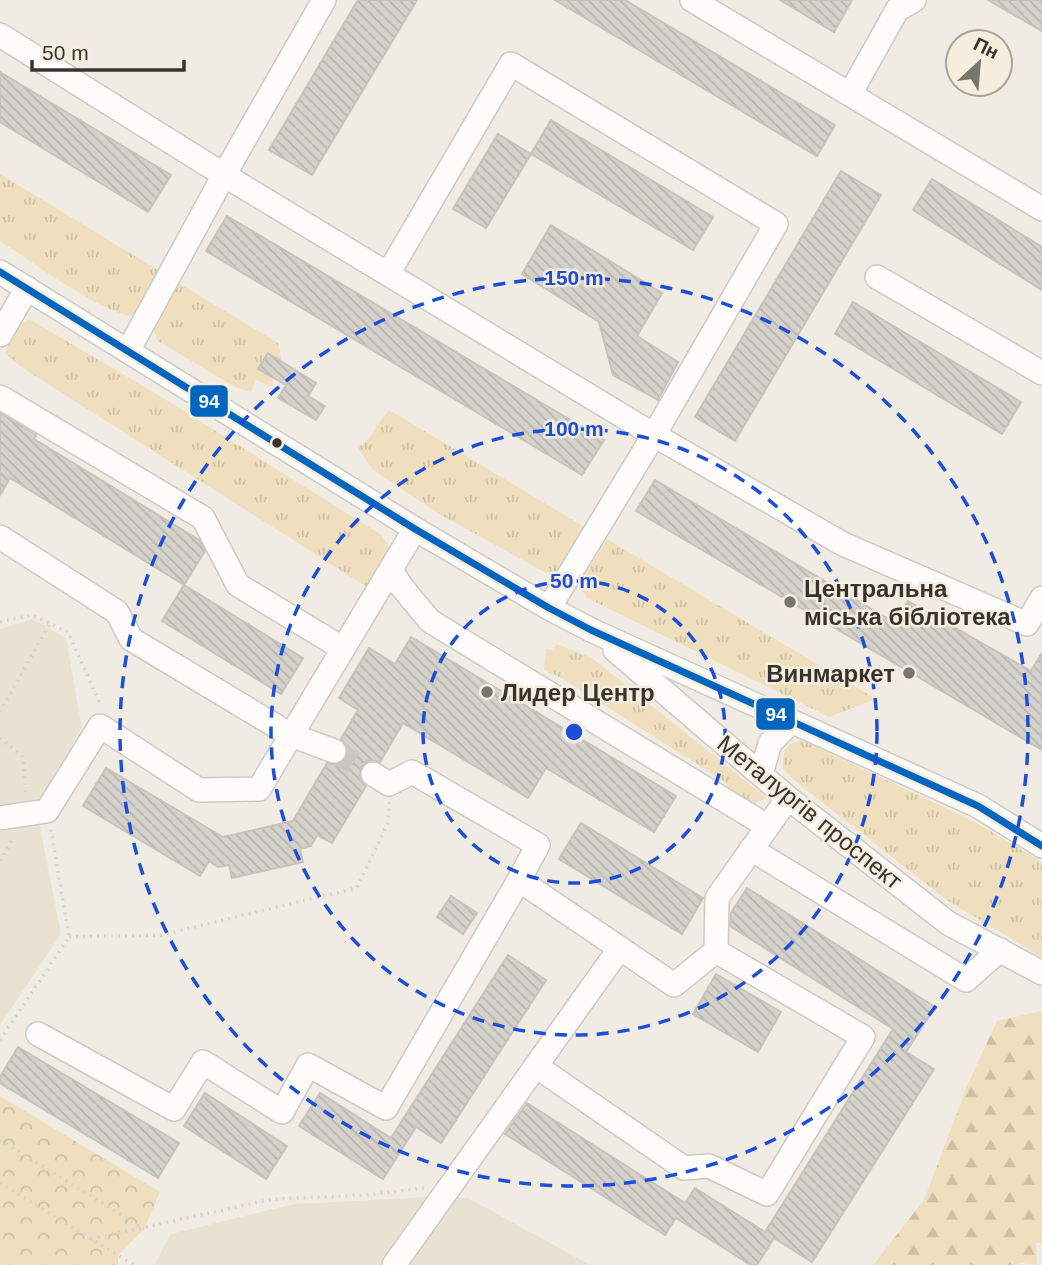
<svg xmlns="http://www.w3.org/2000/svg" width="1042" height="1265" font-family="Helvetica,sans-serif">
<defs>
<pattern id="grass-tufts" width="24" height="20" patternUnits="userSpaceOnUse" patternTransform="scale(1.75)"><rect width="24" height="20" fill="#efdfbe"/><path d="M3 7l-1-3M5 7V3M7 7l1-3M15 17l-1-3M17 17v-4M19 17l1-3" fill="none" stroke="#cec0a4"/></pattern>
<pattern id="forest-firs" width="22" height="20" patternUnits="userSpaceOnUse" patternTransform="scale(1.75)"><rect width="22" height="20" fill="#efdfbe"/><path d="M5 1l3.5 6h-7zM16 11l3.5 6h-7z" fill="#cec0a4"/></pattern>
<pattern id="park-crowns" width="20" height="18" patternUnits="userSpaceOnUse" patternTransform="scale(1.75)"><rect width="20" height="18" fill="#efdfbe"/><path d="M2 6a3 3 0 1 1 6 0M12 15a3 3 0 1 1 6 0" fill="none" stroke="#cec0a4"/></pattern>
<pattern id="building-back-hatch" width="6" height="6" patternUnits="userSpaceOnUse" patternTransform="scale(1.75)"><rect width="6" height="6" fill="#d5d2cb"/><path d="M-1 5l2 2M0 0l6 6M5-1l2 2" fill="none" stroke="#b7b5af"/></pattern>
</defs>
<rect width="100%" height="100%" fill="#f0ece4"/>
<g fill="#e9e2d3">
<path d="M32 619 66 638 82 728 36 806 61 934 0 1025V629Z"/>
<path d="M430 1197 468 1198 590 1265H154L171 1234 294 1204Z"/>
</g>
<g fill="url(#grass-tufts)">
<path d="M0 174 161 272 145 300 132 316C100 313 30 260 0 241Z"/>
<path d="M177 282 278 343 282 362 273 378 272 387 256 380 251 392 235 387 158 341 154 331 157 319Z"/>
<path d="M29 319 160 396 380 534 391 549 370 589 21 367 5 353 15 329Z"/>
<path d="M389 410 588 529 562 571 546 573 441 515 373 470 358 448C373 438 377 422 389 410Z"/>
<path d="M607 539 876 699 829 717 587 598 581 589 582 579Z"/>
<path d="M557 644 592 658 767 798 753 804 727 787V783L563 679 544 670 546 649 552 650Z"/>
<path d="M802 740 975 822 1042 862V957L948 901 794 780 783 769C782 752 785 743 802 740Z"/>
</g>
<path fill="url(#forest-firs)" d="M1042 1011V1243H1036L1037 1265 1020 1263 1018 1265H873L924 1200 967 1086 997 1021Z"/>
<path fill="url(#park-crowns)" d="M0 1096 160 1192 144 1229 118 1255V1265H0Z"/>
<g fill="url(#building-back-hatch)" stroke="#c6c3bc" stroke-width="2">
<path d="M358 0H417L312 175 269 150Z"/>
<path d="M555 0H625L835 125 817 156Z"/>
<path d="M780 0H852L834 32Z"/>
<path d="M988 0H1042V31Z"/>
<path d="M0 72 171 175 148 212 0 122Z"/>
<path d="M551 120 713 217 693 250 531 154Z"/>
<path d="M498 134 531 154 486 228 453 209Z"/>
<path d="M841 171 881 195 735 441 695 417Z"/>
<path d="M932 179 1042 247V290L913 210Z"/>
<path d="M227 216 604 440 582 475 206 251Z"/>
<path d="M551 225 662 293 637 336 678 362 658 400 613 375 599 322 522 274Z"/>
<path d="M853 302 1021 402 1002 434 835 334Z"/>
<path d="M268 353 316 383 308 396 325 406 316 420 278 398 286 385 258 369Z"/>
<path d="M0 413 36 435 34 439 199 540 205 551 184 585 10 478 0 495Z"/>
<path d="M655 480 895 623 908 601 1031 671 1042 653V750L636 511Z"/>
<path d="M184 585 303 658 281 694 162 621Z"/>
<path d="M411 637 676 796 654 832 546 768 528 798 403 723 380 762 367 761 361 767 360 780 366 786 332 843 317 835 311 846 300 849 303 862 232 878 229 865 218 867 209 861 200 876 83 806 106 768 223 837 293 821 327 763 337 765 347 756 348 748 341 739 358 710 339 698 369 648 395 664Z"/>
<path d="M581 823 703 898 682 934 559 859Z"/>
<path d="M747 888 935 1007 906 1052 934 1069 812 1262 774 1238 757 1265H751L676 1218 665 1235 505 1134 527 1103 685 1203 695 1188 765 1232 893 1029 730 926 731 913Z"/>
<path d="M451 896 477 913 463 934 437 917Z"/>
<path d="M508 955 546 980 441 1143 416 1127 383 1179 299 1126 320 1093 391 1138Z"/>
<path d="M716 974 781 1012 758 1052 693 1014Z"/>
<path d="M18 1047 179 1143 158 1178 0 1083V1077Z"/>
<path d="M205 1093 287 1146 266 1179 184 1126Z"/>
</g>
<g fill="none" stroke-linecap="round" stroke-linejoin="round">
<path stroke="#cbc7c0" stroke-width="23" stroke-dasharray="23 11" stroke-linecap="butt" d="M334 751 373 774"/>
<g stroke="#cdcac4" stroke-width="26">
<g id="minor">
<path d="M692 0 1042 209"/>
<path d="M0 35 224 175 654 435 776 224 511 64 388 274"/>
<path d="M850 94 897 10 914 0"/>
<path d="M0 272 415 529 549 608 591 630 978 806 1042 846"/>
<path d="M877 277 1042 373"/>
<path d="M0 335 27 288"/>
<path d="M128 351 224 175 324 0"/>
<path d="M0 397 203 518 238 585 342 648"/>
<path d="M0 537 117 612 131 639 291 735 334 751"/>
<path d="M391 570 401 586 430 621 767 826"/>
<path d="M549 608 654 435 843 544 1027 624 1042 598"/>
<path d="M615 650 788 798 948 923 1042 973"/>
<path d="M373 774 389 784 412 772 538 845 519 880 674 985 716 951 717 898 788 798"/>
<path d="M761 774 770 743 791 722"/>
<path d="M0 818 47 811 100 726 199 790 259 789 415 529"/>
<path d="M751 849 966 980 1000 950"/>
<path d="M38 1034 174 1109 203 1062 282 1112 308 1065 386 1108 519 880"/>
<path d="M536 1066 684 1168 709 1166 767 1194 863 1037 716 951"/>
<path d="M394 1265 620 948"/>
</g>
</g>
<g stroke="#d6d4d2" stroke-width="3.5" stroke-dasharray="2 5" stroke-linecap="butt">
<path d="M0 622 31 615 68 632 100 704"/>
<path d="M0 712 50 623"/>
<path d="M0 738 23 757 26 795"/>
<path d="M0 861 13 838"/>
<path d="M69 937 161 935 357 888 388 823 389 802"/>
<path d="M0 1040 69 937 51 830"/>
<path d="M0 1140 144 1229"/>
<path d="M0 1183 134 1265"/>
<path d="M91 1239 273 1199 367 1195 424 1188"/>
</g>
<use href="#minor" stroke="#fdfcfb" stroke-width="23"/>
<g stroke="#f5eedf" stroke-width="12">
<path id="bus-1" d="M0 272 415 529 549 608 591 630 978 806 1042 846"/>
</g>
<use href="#bus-1" stroke="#0065bd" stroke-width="7"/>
</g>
<g fill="none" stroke="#1d4ed8" stroke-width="3.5" stroke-dasharray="12 9">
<circle cx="574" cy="732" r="151"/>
<circle cx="574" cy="732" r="303"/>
<circle cx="574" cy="732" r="454"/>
</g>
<circle fill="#37342f" stroke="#f5eedf" stroke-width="2.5" cx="277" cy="443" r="6"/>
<g fill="#78746e" stroke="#f5eedf" stroke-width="2.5">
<circle cx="790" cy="602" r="7"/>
<circle cx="909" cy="673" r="7"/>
<circle cx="487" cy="692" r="7"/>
</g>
<g text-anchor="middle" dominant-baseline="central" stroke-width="5" stroke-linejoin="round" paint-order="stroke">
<g font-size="24" font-weight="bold" fill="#37342f" stroke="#f5eedf" text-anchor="start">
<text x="804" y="588">Центральна<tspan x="804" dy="28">міська бібліотека</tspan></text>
<text x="895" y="673" text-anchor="end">Винмаркет</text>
<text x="501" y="692">Лидер Центр</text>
</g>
<g font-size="24" fill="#37342f" stroke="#f5eedf">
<text transform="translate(810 812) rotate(39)">Металургів проспект</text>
</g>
</g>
<circle cx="574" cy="732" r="10" fill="#1d4ed8" stroke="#f5eedf" stroke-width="3.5"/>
<g font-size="21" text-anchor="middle" font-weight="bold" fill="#1d4ed8" stroke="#f5eedf" stroke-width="5" stroke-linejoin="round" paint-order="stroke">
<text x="574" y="285">150 m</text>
<text x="574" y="436">100 m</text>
<text x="574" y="588">50 m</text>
</g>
<g stroke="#f5eedf" stroke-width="2.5">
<rect x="189" y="384" width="40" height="34" rx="7" fill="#0065bd"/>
<rect x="755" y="697" width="41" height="34" rx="7" fill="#0065bd"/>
</g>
<g font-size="19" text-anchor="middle" font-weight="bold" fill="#fff">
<text x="209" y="408">94</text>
<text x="776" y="721">94</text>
</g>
<g transform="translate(979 63) rotate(26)"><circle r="33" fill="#f5eedf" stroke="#a9a499" stroke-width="2"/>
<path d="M0-5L12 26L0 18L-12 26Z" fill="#78746e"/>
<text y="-10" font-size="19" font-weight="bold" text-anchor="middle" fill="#37342f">Пн</text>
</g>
<path d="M32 60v10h152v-10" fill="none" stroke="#37342f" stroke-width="3.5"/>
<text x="42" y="60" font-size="21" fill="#37342f" stroke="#f5eedf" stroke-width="5" paint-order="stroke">50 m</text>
</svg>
